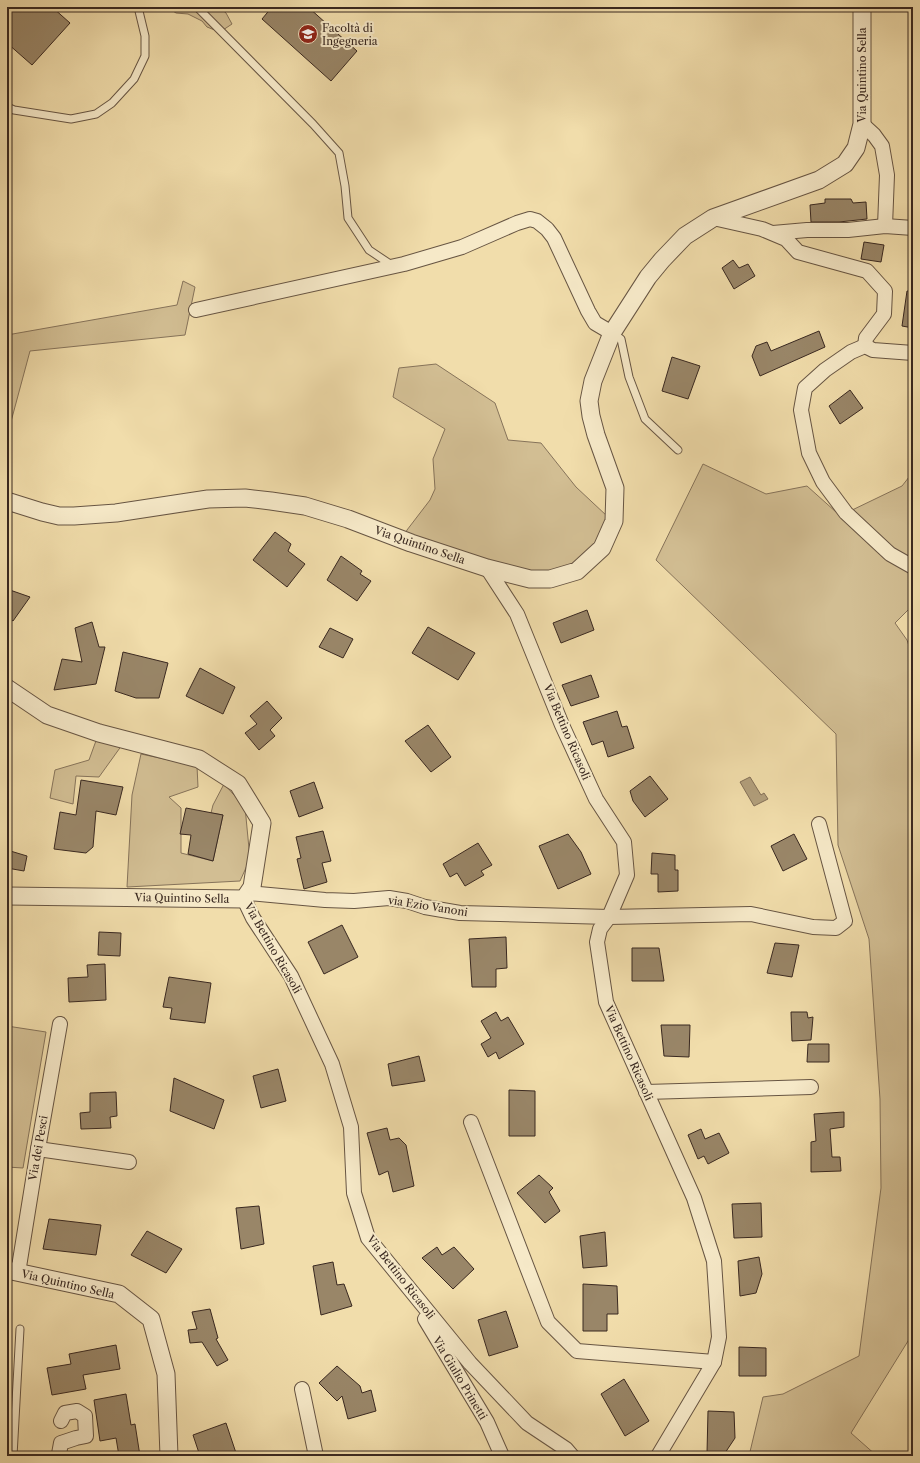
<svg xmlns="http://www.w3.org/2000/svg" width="920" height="1463" font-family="'Libre Caslon Text',serif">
<rect width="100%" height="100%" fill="#f1ddab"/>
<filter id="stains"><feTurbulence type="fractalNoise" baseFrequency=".005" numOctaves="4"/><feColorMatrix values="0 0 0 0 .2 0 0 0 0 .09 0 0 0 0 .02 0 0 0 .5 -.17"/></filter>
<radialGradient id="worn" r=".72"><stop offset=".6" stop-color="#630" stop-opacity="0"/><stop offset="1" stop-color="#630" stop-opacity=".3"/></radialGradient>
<g fill="#d2be93" stroke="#86735a">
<path d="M167 7H219L226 13 232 24 220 32 207 27 202 21 188 14 176 13Z"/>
<path d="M183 281 195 287 185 335 30 351 9 429 7 427V335L177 305Z"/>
<path d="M436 364 495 403 508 440 541 443 576 487 607 516 599 540 586 555 563 569 530 573 405 534 407 530 430 500 435 489 433 459 445 429 393 397 399 368Z"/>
<path d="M703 464 766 494 807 486 894 564 913 574V605L895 623 907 640 913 658V1333L851 1433 877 1456H749L763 1397 783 1394 859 1356 881 1188 880 1099 869 939 838 845 836 734 656 560Z"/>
<path d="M913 472V567L846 513 902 486Z"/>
<path d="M97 738 122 745 99 777 76 776 73 804 50 798 55 770 89 760Z"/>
<path d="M141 754 197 766 198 787 169 797 181 808V853L213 861 223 815 211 813 213 805 224 784 245 807 250 859 240 881 127 887 132 795Z"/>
<path d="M7 1026 46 1032 23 1168 7 1167Z"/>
</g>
<path fill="#b29f7c" stroke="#826f57" d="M750 777 761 795 764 793 768 799 754 806 740 782Z"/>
<g fill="#998668" stroke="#392820">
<path d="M7 7H52L70 23 32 65 7 43Z"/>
<path d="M272 7H308L357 51 331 81 262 19Z"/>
<path d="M825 199H851L853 203 866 202 867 219 839 222H811L810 205 825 203Z"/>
<path d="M864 242 884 245 881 262 861 259Z"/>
<path d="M733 260 739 268 748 264 755 276 734 289 722 268Z"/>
<path d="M907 291H913V328L902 326Z"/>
<path d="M819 331 825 347 760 376 752 356 756 346 767 342 771 351Z"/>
<path d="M672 357 700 366 688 399 662 391Z"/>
<path d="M850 390 863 408 840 424 829 406Z"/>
<path d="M275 532 291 544 288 551 305 564 287 587 253 560Z"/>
<path d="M341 556 362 571 360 574 371 581 357 601 327 580Z"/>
<path d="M7 589 30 597 13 621 7 617Z"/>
<path d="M587 610 594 630 561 643 553 623Z"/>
<path d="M92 622 99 647H105L96 684 54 690 62 659 82 662 75 628Z"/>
<path d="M428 627 475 653 458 680 412 653Z"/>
<path d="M330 628 353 639 343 658 319 647Z"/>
<path d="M123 652 168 663 159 698H136L115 691Z"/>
<path d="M200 668 235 687 223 714 186 696Z"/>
<path d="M591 675 599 697 571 706 562 685Z"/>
<path d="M267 701 282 718 270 730 275 736 259 750 245 733 257 724 250 716Z"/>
<path d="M617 711 622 727 627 726 634 748 608 757 603 741 592 745 583 722Z"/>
<path d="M428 725 451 757 431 772 405 741Z"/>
<path d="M650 776 668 799 645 817 633 801 630 791Z"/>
<path d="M81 780 123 787 116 815 96 811 93 847 86 853 54 849 60 812 76 815Z"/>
<path d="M314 782 323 808 299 817 290 791Z"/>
<path d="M186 808 223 815 213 861 188 854 191 835 180 834Z"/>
<path d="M323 831 331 861 322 863 327 882 304 889 297 859 301 858 296 837Z"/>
<path d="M568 834 581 852 591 874 558 889 539 846Z"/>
<path d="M794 834 807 859 783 871 771 846Z"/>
<path d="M478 843 492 865 481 871 484 875 465 886 457 873 450 877 443 864Z"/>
<path d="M7 850 27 856 24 871 7 868Z"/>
<path d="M652 853 675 855V870H678V891L658 892V874H651Z"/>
<path d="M342 925 358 957 324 974 308 942Z"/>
<path d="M99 932 121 933 120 956 98 955Z"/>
<path d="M506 937 507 968 496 969V987H472L469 939Z"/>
<path d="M775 943 799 945 792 977 767 973Z"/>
<path d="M632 948H659L664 981H632Z"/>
<path d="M105 964 106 1000 69 1002 68 978 88 977 87 965Z"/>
<path d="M169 977 211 983 205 1023 170 1019 172 1008 163 1007Z"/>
<path d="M496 1012 501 1021 508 1017 524 1044 499 1059 496 1052 488 1057 481 1044 491 1038 481 1021Z"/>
<path d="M791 1012H807L808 1018 813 1017 811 1040 792 1041Z"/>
<path d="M661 1025H690L689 1057 664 1056Z"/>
<path d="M808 1044H829V1062H807Z"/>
<path d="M419 1056 425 1081 392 1086 388 1064Z"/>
<path d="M278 1069 286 1101 261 1108 253 1076Z"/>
<path d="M174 1078 224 1100 214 1129 170 1111Z"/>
<path d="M509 1090 535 1091V1136H509Z"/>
<path d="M116 1092 117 1116 110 1117 111 1128 81 1129 80 1113 90 1112V1093Z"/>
<path d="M844 1112V1127L830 1129 832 1157H840L841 1171 811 1172V1142L816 1141 814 1114Z"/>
<path d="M387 1128 390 1140 399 1138 406 1145 414 1186 393 1192 388 1171 379 1175 367 1133Z"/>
<path d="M701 1129 705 1139 719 1133 729 1153 708 1164 704 1156 698 1159 688 1135Z"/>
<path d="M539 1175 553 1188 549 1192 560 1211 545 1223 517 1193Z"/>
<path d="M761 1203 762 1237 734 1238 732 1204Z"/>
<path d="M259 1206 264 1244 241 1249 236 1208Z"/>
<path d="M49 1219 101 1225 96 1255 43 1249Z"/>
<path d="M147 1231 182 1249 166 1273 131 1255Z"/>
<path d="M605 1232 607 1266 583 1268 580 1236Z"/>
<path d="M437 1247 442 1255 454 1247 474 1269 453 1289 422 1258Z"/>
<path d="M759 1257 762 1274 756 1293 740 1296 738 1261Z"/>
<path d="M333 1262 337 1285 344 1284 352 1306 321 1315 313 1266Z"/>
<path d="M583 1284 617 1286 618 1314H607V1331H583Z"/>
<path d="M210 1309 218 1338 216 1339 228 1360 217 1366 202 1342 190 1343 188 1330 197 1329 192 1312Z"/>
<path d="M506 1311 518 1347 489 1356 478 1320Z"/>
<path d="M116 1345 120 1369 83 1375 86 1389 52 1395 47 1368 71 1364 69 1354Z"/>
<path d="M739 1347 766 1348V1376H739Z"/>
<path d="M337 1366 360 1386 362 1393 371 1390 376 1411 348 1419 342 1396 337 1401 319 1383Z"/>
<path d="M624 1379 649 1421 625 1436 601 1394Z"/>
<path d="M126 1394 131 1425 135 1424 140 1456H119L116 1438 100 1441 94 1400Z"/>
<path d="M708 1411 734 1412 735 1438 725 1453H707Z"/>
<path d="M226 1423 237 1456H200L193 1435Z"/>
</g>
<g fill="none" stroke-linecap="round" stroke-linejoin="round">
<g stroke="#675543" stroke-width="9">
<g id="service">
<path d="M197 7 313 124 339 153 345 186 348 218 369 250 393 266"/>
<path d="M7 107 14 110 71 119 96 114 112 103 134 79 145 56V36L138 7"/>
<path d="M612 333 621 339 629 377 645 419 678 450"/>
<path d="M13 1456 20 1329"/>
</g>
</g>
<g stroke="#675543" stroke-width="16">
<g id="minor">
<path d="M862 124 874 135 882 146 887 175 885 226"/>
<path d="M713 218 762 229 786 239 798 252 867 271 885 291 884 314 866 338 865 346"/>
<path d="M773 233 807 230H848L885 226 913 228"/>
<path d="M196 310 404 264 462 247 517 223 530 219 537 221 547 229 554 238 588 311 595 323 612 333"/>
<path d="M913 353 873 350 865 346 851 352 825 370 805 388 801 410 809 453 823 482 846 513 890 554 913 567"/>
<path d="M487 568 517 614 562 725 596 799 624 842 627 875 609 917 600 929 597 942 606 1002 694 1198 714 1261 719 1337 714 1362 658 1456"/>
<path d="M248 893 325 900 354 901 389 898 407 901 425 907 460 913 609 917 751 914 813 927 836 928 845 921 819 824"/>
<path d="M244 899 253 918 291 976 332 1064 351 1127 354 1193 368 1238 470 1363 527 1423 566 1449 572 1456"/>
<path d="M646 1092 811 1087"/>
<path d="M471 1122 548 1322 577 1351 714 1362"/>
<path d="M38 1149 129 1162"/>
<path d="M18 1273 38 1149 60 1024"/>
<path d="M425 1319 487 1422 502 1456"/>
<path d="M302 1389 316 1456"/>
<path d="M60 1456 59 1454 61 1443 76 1438 86 1436 85 1416 77 1411 65 1413 61 1421"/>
</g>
</g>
<g stroke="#675543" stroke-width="19">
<g id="tertiary">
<path d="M7 501 42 512 59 516H74L116 513 208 499 245 498 271 501 305 506 348 519 411 543 487 568 530 579H550L577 571 602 548 614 521 615 488 596 435 591 416 589 401 593 381 612 333 648 277 662 260 685 236 713 218 819 180 845 164 856 148 862 124V7"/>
<path d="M7 688 47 715 99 733 199 759 238 784 262 823 252 887 244 899 7 896"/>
<path d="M7 1270 119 1294 151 1319 166 1374 169 1456"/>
</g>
</g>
<use href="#service" stroke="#f6e9c8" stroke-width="7"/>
<use href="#minor" stroke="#f6e9c8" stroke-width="14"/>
<use href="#tertiary" stroke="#f6e9c8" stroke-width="17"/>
</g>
<defs>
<g id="university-disc" transform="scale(1)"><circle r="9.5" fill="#8f2418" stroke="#f6e9c8"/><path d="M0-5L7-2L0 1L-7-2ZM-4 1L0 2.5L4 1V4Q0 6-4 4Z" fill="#fff"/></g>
</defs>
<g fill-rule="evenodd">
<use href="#university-disc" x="308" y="34"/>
</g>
<g text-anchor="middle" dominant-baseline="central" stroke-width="4" stroke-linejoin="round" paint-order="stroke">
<g font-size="11" fill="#392820" stroke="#f6e9c8" text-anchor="start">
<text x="322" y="28">Facoltà di<tspan x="322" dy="13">Ingegneria</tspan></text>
</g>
<g font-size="11" fill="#392820" stroke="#f6e9c8">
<text transform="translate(862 75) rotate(-90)">Via Quintino Sella</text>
<text transform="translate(420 545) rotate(19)">Via Quintino Sella</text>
<text transform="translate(567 732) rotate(67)">Via Bettino Ricasoli</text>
<text transform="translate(182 898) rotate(1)">Via Quintino Sella</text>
<text transform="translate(428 906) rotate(9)">via Ezio Vanoni</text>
<text transform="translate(273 948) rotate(60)">Via Bettino Ricasoli</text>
<text transform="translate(629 1053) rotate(66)">Via Bettino Ricasoli</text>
<text transform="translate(38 1148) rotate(-80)">Via dei Pesci</text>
<text transform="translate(401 1277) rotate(52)">Via Bettino Ricasoli</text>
<text transform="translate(68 1284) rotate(13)">Via Quintino Sella</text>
<text transform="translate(460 1378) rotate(59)">Via Giulio Prinetti</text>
</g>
</g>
<rect width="920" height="1463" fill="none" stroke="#f1ddab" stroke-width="24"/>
<rect x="8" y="8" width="904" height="1447" fill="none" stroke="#392820" stroke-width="2"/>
<rect x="12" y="12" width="896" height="1439" fill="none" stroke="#392820"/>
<rect width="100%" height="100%" filter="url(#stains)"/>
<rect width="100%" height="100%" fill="url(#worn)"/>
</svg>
